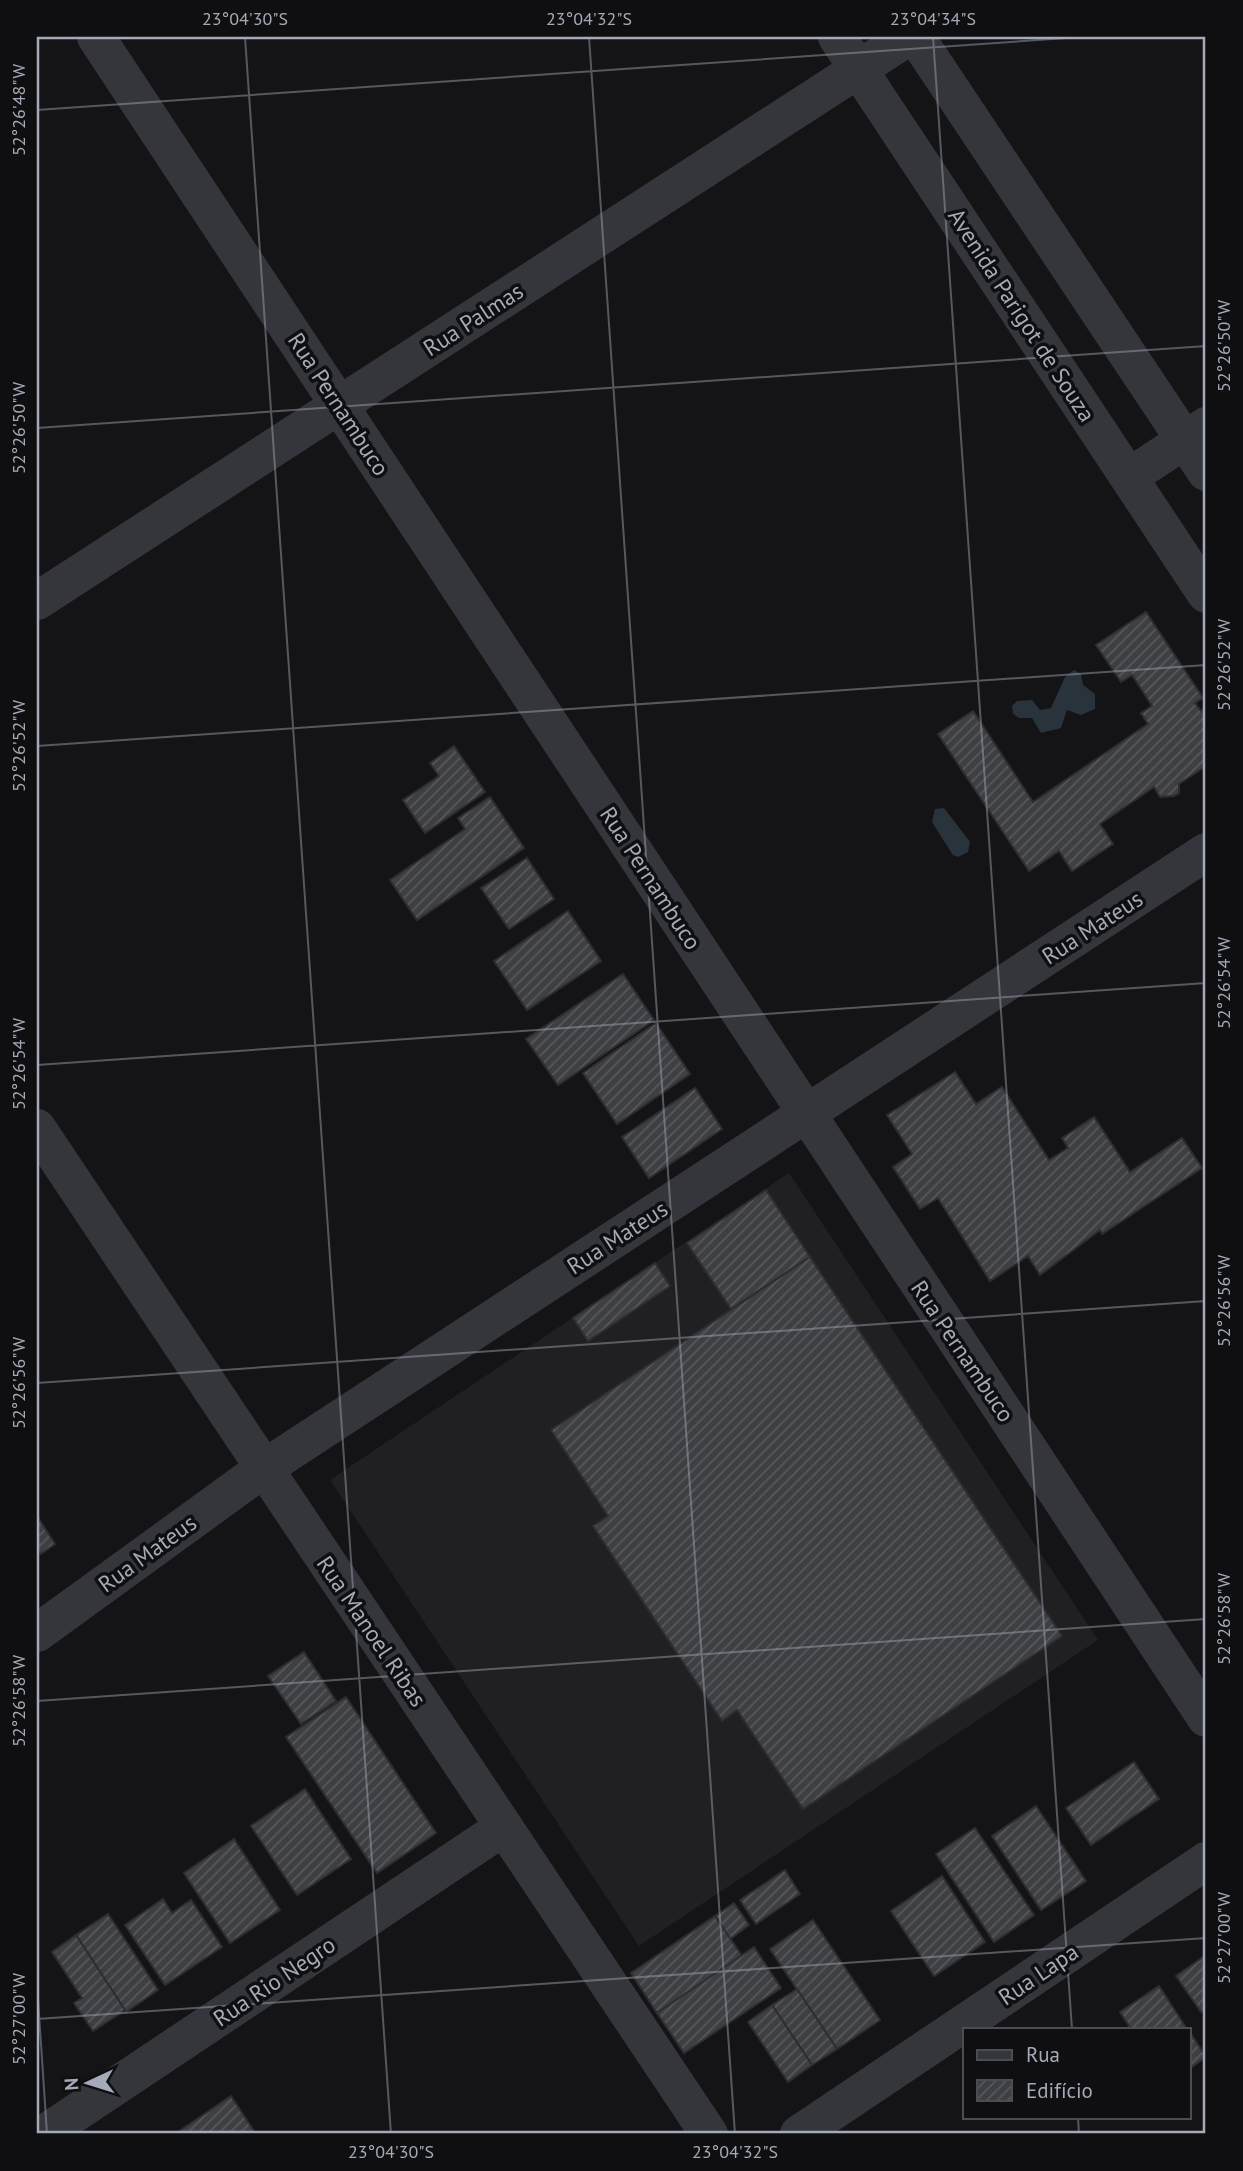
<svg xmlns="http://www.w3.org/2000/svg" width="1243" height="2171" font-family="'PT Sans',sans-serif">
<defs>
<pattern id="building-hatch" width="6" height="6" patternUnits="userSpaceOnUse" patternTransform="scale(1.75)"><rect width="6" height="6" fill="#3e3f43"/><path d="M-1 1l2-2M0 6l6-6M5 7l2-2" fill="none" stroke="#57585c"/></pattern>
</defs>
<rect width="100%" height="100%" fill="#141416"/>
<path fill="#202023" d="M789 1173 1098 1640 639 1946 330 1480Z"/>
<g fill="#29333b">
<path d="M1074 670 1081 674 1083 685 1095 694V709L1081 715 1067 710 1061 728 1041 733 1032 718H1019L1013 714 1012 706 1017 701 1032 700 1040 710 1051 708 1065 677Z"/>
<path d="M944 808 970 842 968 852 958 857 953 855 932 822 935 809Z"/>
</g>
<g fill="url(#building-hatch)" stroke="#2e2e32" stroke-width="2">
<path d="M1146 612 1203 698 1195 703 1201 711 1206 707V766L1179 784V793L1174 796 1160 797 1154 787 1100 824 1113 844 1072 871 1059 851 1029 871 938 734 973 711 1033 802 1148 724 1141 713 1152 706 1132 675 1121 682 1096 645Z"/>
<path d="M454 746 485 792 425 833 403 800 439 776 430 763Z"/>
<path d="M490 797 524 848 417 920 390 880 465 829 458 818Z"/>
<path d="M527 858 554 899 509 929 481 888Z"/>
<path d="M568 911 601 961 527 1010 494 961Z"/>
<path d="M623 974 654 1020 558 1085 526 1039Z"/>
<path d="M656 1023 690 1074 617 1124 583 1073Z"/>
<path d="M955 1072 976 1104 1002 1087 1049 1160 1068 1148 1062 1138 1094 1117 1130 1172 1182 1138 1202 1168 1102 1234 1100 1230 1040 1275 1028 1256 990 1281 938 1198 920 1209 893 1167 912 1154 887 1115Z"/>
<path d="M695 1088 722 1129 649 1178 622 1137Z"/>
<path d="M766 1190 810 1257 731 1309 687 1243Z"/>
<path d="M810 1257 1062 1636 803 1809 737 1710 722 1721 593 1526 608 1516 551 1430Z"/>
<path d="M655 1263 670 1286 588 1341 573 1318Z"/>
<path d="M37 1516 55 1544 41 1554 37 1549Z"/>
<path d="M304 1652 336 1701 301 1724 268 1676Z"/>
<path d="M346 1697 436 1833 377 1873 286 1737Z"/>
<path d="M1134 1762 1159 1799 1091 1845 1066 1808Z"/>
<path d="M305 1789 351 1859 297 1895 251 1826Z"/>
<path d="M1036 1806 1086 1881 1041 1910 992 1836Z"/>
<path d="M975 1828 1034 1915 994 1942 936 1854Z"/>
<path d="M234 1839 280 1910 230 1943 184 1873Z"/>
<path d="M785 1870 800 1894 756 1924 740 1900Z"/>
<path d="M942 1876 985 1942 934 1976 891 1911Z"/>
<path d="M163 1899 172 1913 191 1900 222 1947 165 1985 125 1925Z"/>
<path d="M734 1903 749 1925 730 1939 715 1916Z"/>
<path d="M108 1914 158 1990 126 2012 76 1935Z"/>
<path d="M715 1916 742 1956 657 2013 631 1973Z"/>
<path d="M813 1920 880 2020 837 2049 770 1949Z"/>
<path d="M76 1935 125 2010 93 2031 74 2003 82 1998 52 1952Z"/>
<path d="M754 1947 781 1988 684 2053 657 2013Z"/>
<path d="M1206 1955V2009L1201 2012 1176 1976Z"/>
<path d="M1159 1986 1187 2029H1131L1120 2012Z"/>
<path d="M797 1989 837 2049 812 2065 772 2005Z"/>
<path d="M772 2005 812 2065 788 2082 748 2022Z"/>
<path d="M1189 2031 1206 2057 1189 2069Z"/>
<path d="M231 2096 256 2134H175Z"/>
</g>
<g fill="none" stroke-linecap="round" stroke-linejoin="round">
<g stroke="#35363b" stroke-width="38">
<path d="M96 37 1206 1718"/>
<path d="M837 37 1206 594"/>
<path d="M916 37 1206 472"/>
<path d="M1129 477 1206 426"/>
<path d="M37 601 908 37"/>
<path d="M37 1128 709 2134"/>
<path d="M37 1633 263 1469 1206 852"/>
<path d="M44 2134 504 1827"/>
<path d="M799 2134 1206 1861"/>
</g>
</g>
<path fill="none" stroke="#a4aab7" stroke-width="2" stroke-opacity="0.45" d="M245 37 391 2134M589 37 735 2134M933 37 1072 2029M37 110 1081 37M37 428 1206 346M37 746 1206 665M37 1065 1206 983M37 1383 1206 1301M37 1701 1206 1619M37 1984 47 2134M37 2019 1206 1938M1078 2117 1079 2134"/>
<g text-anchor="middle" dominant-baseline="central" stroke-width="7" stroke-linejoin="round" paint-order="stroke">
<g font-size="23" fill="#a4aab7" stroke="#0f0f11">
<text transform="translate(1022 315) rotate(57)">Avenida Parigot de Souza</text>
<text transform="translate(473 319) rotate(-33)">Rua Palmas</text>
<text transform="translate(339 404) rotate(57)">Rua Pernambuco</text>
<text transform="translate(651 878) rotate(57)">Rua Pernambuco</text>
<text transform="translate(1092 927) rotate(-33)">Rua Mateus</text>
<text transform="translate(617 1237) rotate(-33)">Rua Mateus</text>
<text transform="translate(963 1351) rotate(56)">Rua Pernambuco</text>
<text transform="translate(147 1553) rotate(-36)">Rua Mateus</text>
<text transform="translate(372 1631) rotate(56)">Rua Manoel Ribas</text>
<text transform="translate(1038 1974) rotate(-34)">Rua Lapa</text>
<text transform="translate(274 1981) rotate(-34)">Rua Rio Negro</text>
</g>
</g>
<rect width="1243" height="2171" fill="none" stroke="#0f0f11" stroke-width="77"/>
<rect x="963" y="2028" width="228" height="91" fill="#0f0f11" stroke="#4b4d53" stroke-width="2"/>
<rect x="977" y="2050" width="35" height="10" fill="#35363b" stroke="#4b4d53" stroke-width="2"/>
<text x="1026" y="2062" font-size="21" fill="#a4aab7">Rua</text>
<rect x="977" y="2080" width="35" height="21" fill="url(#building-hatch)" stroke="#4b4d53" stroke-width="2"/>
<text x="1026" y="2098" font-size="21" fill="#a4aab7">Edifício</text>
<g transform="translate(88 2083) rotate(266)" stroke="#0f0f11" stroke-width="5" paint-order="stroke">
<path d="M0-5L12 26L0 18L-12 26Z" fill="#a4aab7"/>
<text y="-10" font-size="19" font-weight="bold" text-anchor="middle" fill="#a4aab7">N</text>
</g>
<rect x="38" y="38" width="1166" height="2094" fill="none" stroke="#a4aab7" stroke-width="2.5"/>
<g font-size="18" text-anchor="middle" fill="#a4aab7">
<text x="245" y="25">23°04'30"S</text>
<text x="589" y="25">23°04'32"S</text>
<text x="933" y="25">23°04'34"S</text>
<text transform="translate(19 110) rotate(-90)" y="6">52°26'48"W</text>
<text transform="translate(1224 346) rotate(-90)" y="6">52°26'50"W</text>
<text transform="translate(19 428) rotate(-90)" y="6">52°26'50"W</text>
<text transform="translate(1224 665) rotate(-90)" y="6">52°26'52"W</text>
<text transform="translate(19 746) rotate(-90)" y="6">52°26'52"W</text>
<text transform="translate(1224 983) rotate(-90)" y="6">52°26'54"W</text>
<text transform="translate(19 1064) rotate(-90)" y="6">52°26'54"W</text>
<text transform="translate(1224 1301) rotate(-90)" y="6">52°26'56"W</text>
<text transform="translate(19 1383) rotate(-90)" y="6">52°26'56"W</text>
<text transform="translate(1224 1619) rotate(-90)" y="6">52°26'58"W</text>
<text transform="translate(19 1701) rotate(-90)" y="6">52°26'58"W</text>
<text transform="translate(1224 1938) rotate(-90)" y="6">52°27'00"W</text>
<text transform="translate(19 2019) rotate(-90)" y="6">52°27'00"W</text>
<text x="391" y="2158">23°04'30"S</text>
<text x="735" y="2158">23°04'32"S</text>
</g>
</svg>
